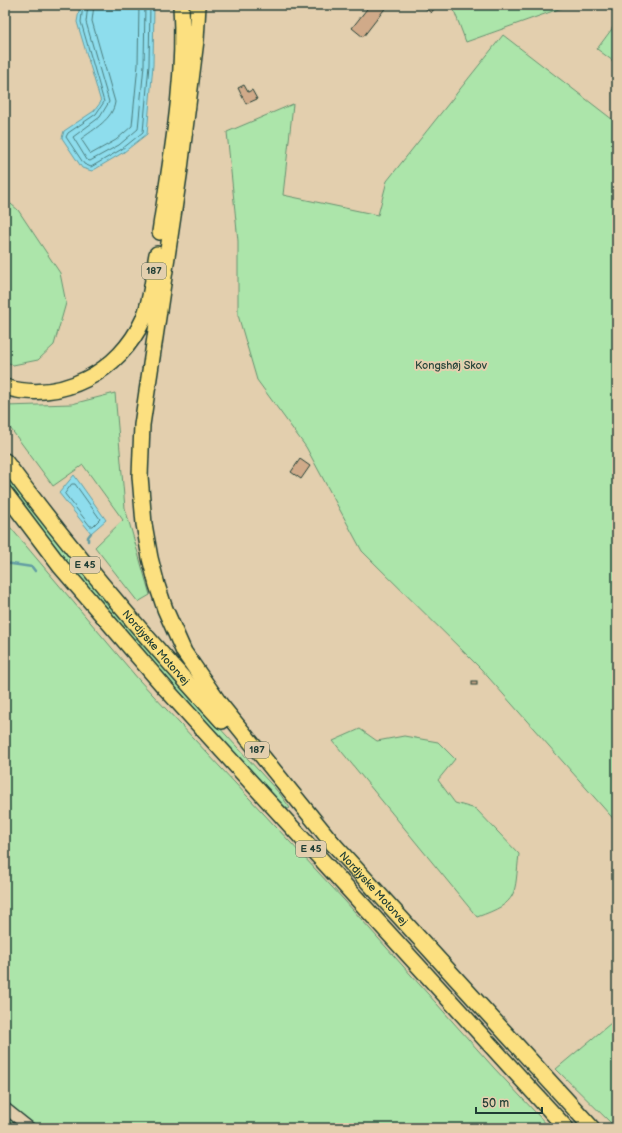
<svg xmlns="http://www.w3.org/2000/svg" width="622" height="1133" font-family="'Balsamiq Sans',sans-serif">
<rect width="100%" height="100%" fill="#e3cfae"/>
<filter id="ink" filterUnits="userSpaceOnUse"><feTurbulence type="fractalNoise" baseFrequency=".025" numOctaves="2"/><feDisplacementMap in="SourceGraphic" scale="8" xChannelSelector="R" yChannelSelector="G"/><feConvolveMatrix kernelMatrix="1 2 1 2 8 2 1 2 1" color-interpolation-filters="sRGB"/></filter>
<g filter="url(#ink)">
<g fill="#ace5aa" stroke="#66916f">
<path d="M452 5H570L466 42Z"/>
<path d="M617 22V64L597 49Z"/>
<path d="M503 35 617 123V823L481 669 362 551 306 447 257 380 238 315V241L227 132 293 104 283 195 378 215 387 181Z"/>
<path d="M5 199 18 210 60 273 66 303 54 345 38 360 13 365 5 361Z"/>
<path d="M115 393 125 508 150 595 138 602 95 547 123 520 83 465 53 486 5 421V406L72 404Z"/>
<path d="M5 470 216 724 280 794 290 808 288 809 276 799C182 696 87 595 5 481Z"/>
<path d="M5 521 139 680 345 901 494 1068 550 1128H35L5 1102Z"/>
<path d="M360 729 377 741 404 736 438 742 455 759 438 780 455 803 476 809 519 854C514 895 520 902 477 917L333 741Z"/>
<path d="M617 1018V1128H616L556 1069Z"/>
<path d="M5 1110 25 1128H5Z"/>
</g>
<g fill="#8edded" stroke="#629da3">
<path d="M80 5H154L153 65 147 134 124 152 92 171 82 168 62 138 64 131 94 111 101 102 77 22Z"/>
<path d="M74 475 106 520 91 533 59 493Z"/>
</g>
<g fill="none" stroke-linecap="round" stroke-linejoin="round">
<g stroke="#4b7d7e" stroke-width="1">
<path d="M83 5 81 22 104 102 96 114 68 133 66 137 84 164 91 167 122 149 143 132 149 65 150 5"/>
<path d="M88 5 86 22 109 102 100 117 73 137 87 160 90 161 119 145 138 129 144 65 145 5"/>
<path d="M94 5 92 21 115 102C113 119 94 129 81 139L91 154 116 140 132 126 138 65 139 5"/>
<path d="M72 484H75L100 519 93 526H90L65 494Z"/>
</g>
<g stroke="#629da3" stroke-width="2.5">
<path d="M5 531 8 536 5 542"/>
<path d="M88 541V537L91 533"/>
<path d="M5 563 32 567 35 571"/>
</g>
</g>
<g fill="#d0aa89" stroke="#1f3d34">
<path d="M370 5 387 6 363 37 352 28Z"/>
<path d="M424 5H437L431 13 423 6Z"/>
<path d="M244 85 248 92 252 90 257 99 246 104 238 88Z"/>
<path d="M300 459 310 466 301 479 291 472Z"/>
<rect x="472" y="681" width="5" height="4"/>
</g>
<g fill="none" stroke-linecap="round" stroke-linejoin="round">
<g stroke="#1f3d34" stroke-width="13">
<path id="minor" d="M5 1108 30 1128"/>
</g>
<g stroke="#1f3d34" stroke-width="18">
<g id="highway">
<path d="M198 5 196 40 180 169 142 425 140 476 144 524 150 558 157 585 165 609 184 652 220 704 334 845"/>
<path d="M160 232C171 158 186 81 181 5"/>
<path d="M5 387C61 404 120 371 143 320 152 300 153 275 157 254"/>
<path id="s1" d="M5 461C72 552 145 637 222 721"/>
<path d="M5 493 60 566 166 689 566 1128"/>
<path id="s2" d="M328 838 592 1128"/>
</g>
</g>
<use href="#minor" stroke="#e3cfae" stroke-width="10"/>
<use href="#highway" stroke="#fce080" stroke-width="15"/>
</g>
</g>
<g text-anchor="middle" dominant-baseline="central" stroke-width="4" stroke-linejoin="round" paint-order="stroke">
<g fill="#e3cfae" stroke="#5a6959" stroke-width="1">
<rect x="142" y="263" width="24" height="16" rx="3"/>
<rect x="70" y="557" width="30" height="16" rx="3"/>
<rect x="245" y="742" width="24" height="16" rx="3"/>
<rect x="296" y="841" width="30" height="16" rx="3"/>
</g>
<g font-size="10" font-weight="bold" fill="#1f3d34">
<text x="154" y="271">187</text>
<text x="85" y="565">E 45</text>
<text x="257" y="750">187</text>
<text x="311" y="849">E 45</text>
</g>
<g font-size="11" fill="#26453a" stroke="#e3cfae">
<text x="451" y="365">Kongshøj Skov</text>
</g>
<g font-size="11" fill="#1f3d34" stroke="#e3cfae">
<text stroke="none"><textPath href="#s1" startOffset="240">Nordjyske Motorvej</textPath></text>
<text stroke="none"><textPath href="#s2" startOffset="68">Nordjyske Motorvej</textPath></text>
</g>
</g>
<rect width="622" height="1133" fill="none" stroke="#e3cfae" stroke-width="20"/>
<rect x="10" y="10" width="602" height="1113" fill="none" stroke="#1f3d34" stroke-width="1.5" filter="url(#ink)"/>
<path d="M476 1107v6h66v-6" fill="none" stroke="#1f3d34" stroke-width="2"/>
<text x="482" y="1107" font-size="12" fill="#1f3d34" stroke="#e3cfae" stroke-width="3" paint-order="stroke">50 m</text>
</svg>
